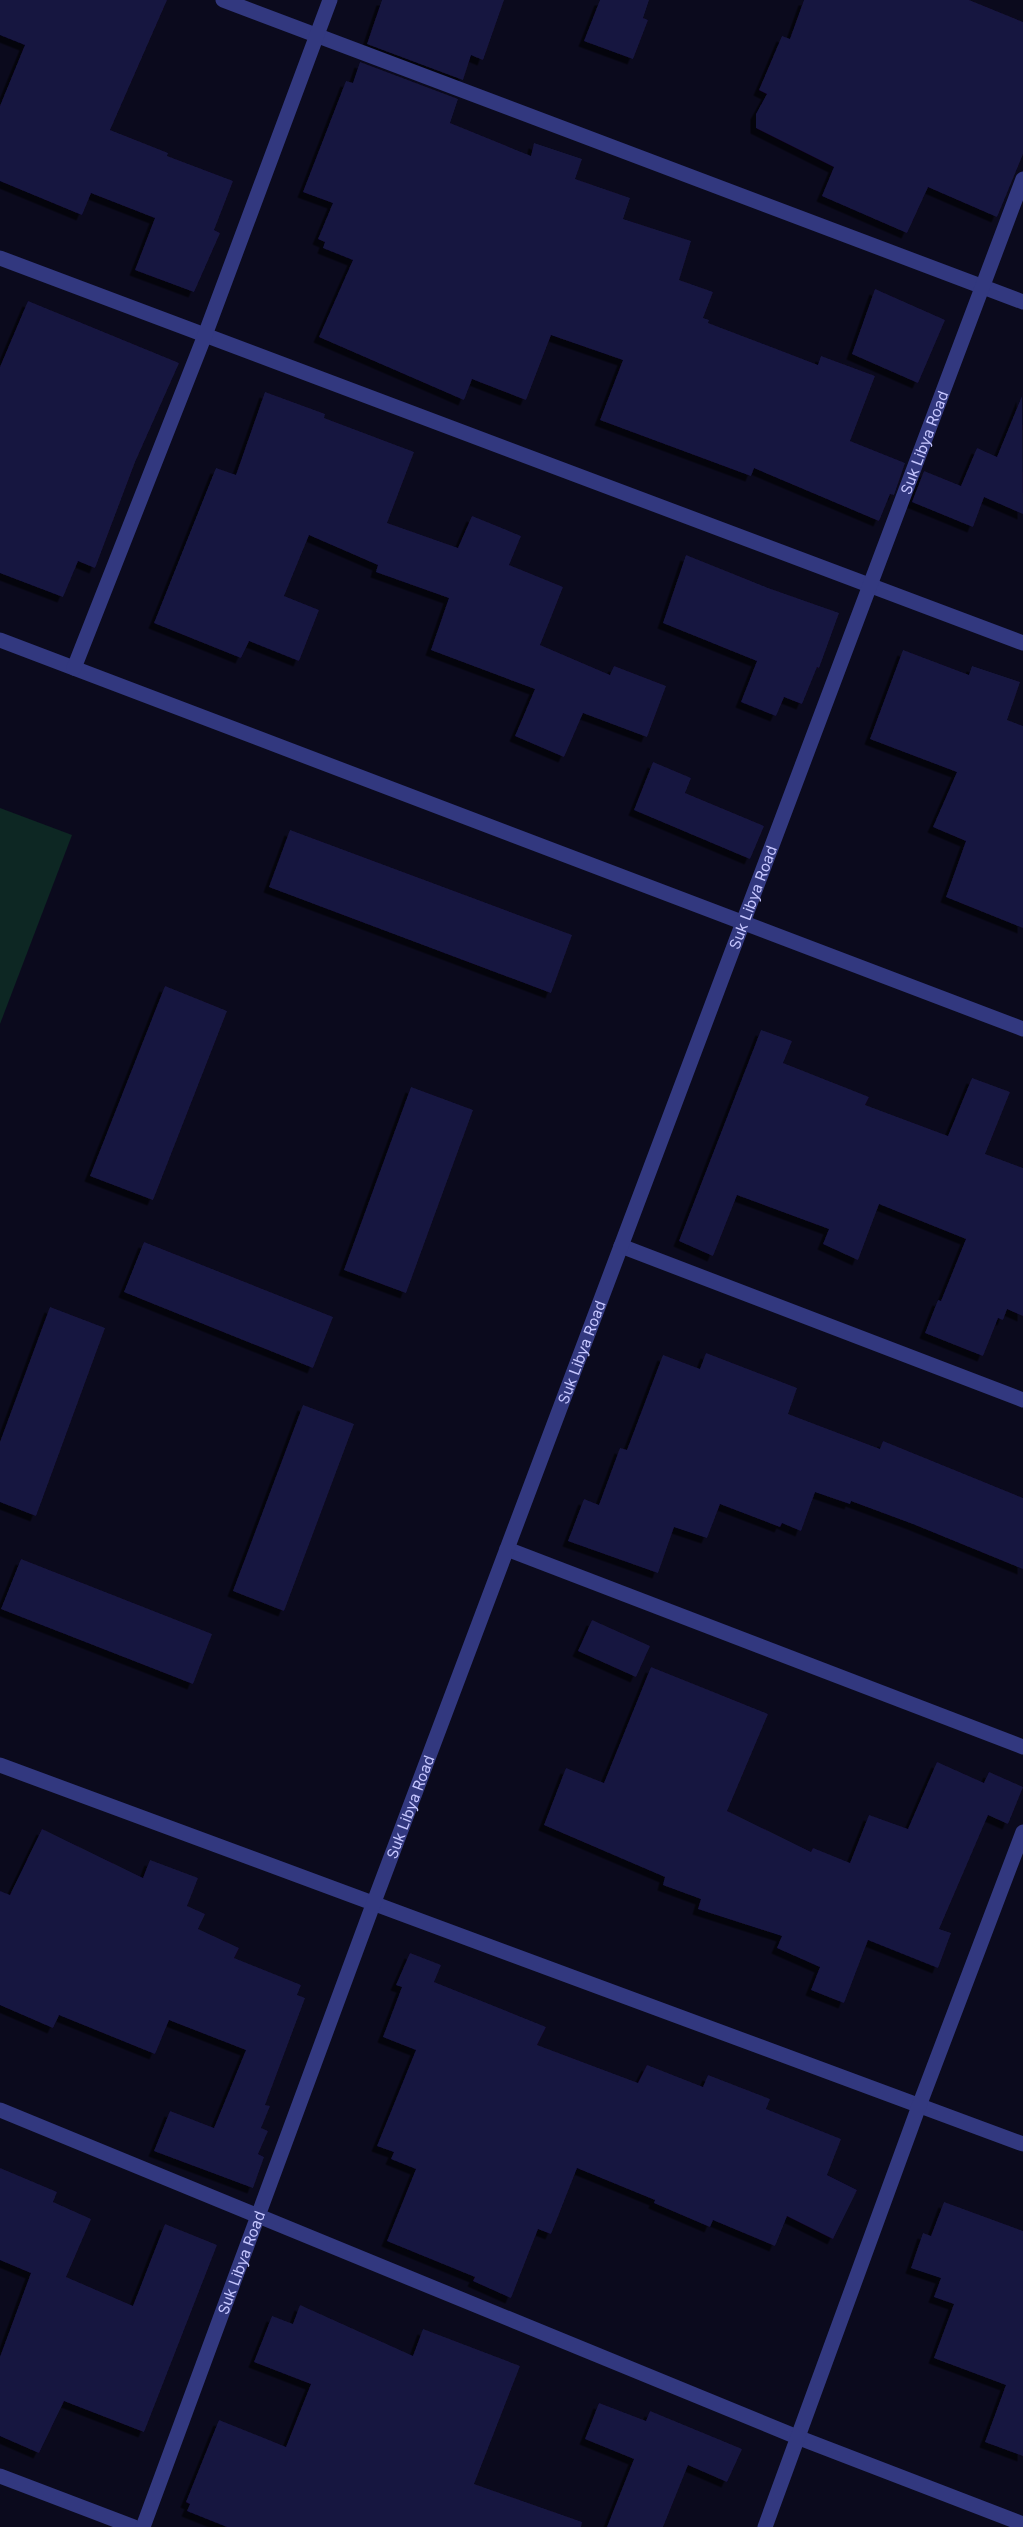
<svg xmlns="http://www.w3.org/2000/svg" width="1023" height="2527" font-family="Inter,sans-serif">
<defs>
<filter id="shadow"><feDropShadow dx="-5.5" dy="5.5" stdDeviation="0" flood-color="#0009"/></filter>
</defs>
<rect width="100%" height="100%" fill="#0b0a1d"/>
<path fill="#0d2723" d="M0 808 72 835 0 1024Z"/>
<g fill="#19153f" filter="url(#shadow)">
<path d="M0 0H167L110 130 168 153 167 156 233 181 214 230 220 233 194 292 135 270 155 218 91 193 82 215 0 181V106L25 45 0 35Z"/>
<path d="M382 0H504L483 60 471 55 463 80 367 44Z"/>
<path d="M600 0H649L643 18 648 20 633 59 584 41Z"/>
<path d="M804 0H969L1023 22V154L997 217 928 187 907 233 822 196 834 167 756 128V114L767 94 759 90 782 36 790 39Z"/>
<path d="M360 62 458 99 450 123 531 156 534 143 582 159 575 179 630 198 623 219 691 241 679 280 713 292 703 318 709 320 708 323 818 365 821 356 875 376 850 441 905 463 894 495 890 494 879 521 754 468 751 476 600 420 623 360 551 335 526 400 472 379 464 400 319 337 353 260 323 248 325 242 318 239 333 203 303 192 346 81 353 83Z"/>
<path d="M875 289 945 320 918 383 852 354Z"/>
<path d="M28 301 179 363 135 462 95 568 78 561 63 597 0 573V367Z"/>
<path d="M265 392 325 414 324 418 414 452 387 523 458 548 472 516 521 536 509 565 563 587 540 645 610 675 614 666 666 686 647 737 583 713 564 757 515 736 535 689 431 650 449 598 376 572 378 565 309 535 284 596 319 610 299 661 249 641 241 658 154 623 216 468 236 475Z"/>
<path d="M1022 396 1023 514 984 497 973 527 912 502 924 471 961 486 977 448 997 457Z"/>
<path d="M686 555 768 588 839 613 819 668 817 667 802 704 784 697 776 716 741 702 757 661 663 623Z"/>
<path d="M903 650 969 675 972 666 1020 682 1007 720 1023 726V928L946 897 966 841 933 827 957 772 870 739Z"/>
<path d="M653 762 691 778 685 793 764 826 750 859 634 810Z"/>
<path d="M290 830 572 935 551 993 269 887Z"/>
<path d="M165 986 227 1011 153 1200 90 1176Z"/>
<path d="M761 1030 792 1041 783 1063 869 1097 865 1105 948 1136 972 1078 1010 1092 985 1154 1023 1168V1316L1007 1309 1003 1320 998 1318 983 1356 925 1333 938 1300 941 1301 966 1239 879 1204 858 1260 823 1244 829 1229 737 1195 713 1256 679 1241Z"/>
<path d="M411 1087 473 1110 406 1293 344 1270Z"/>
<path d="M144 1242 333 1317 313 1368 124 1292Z"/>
<path d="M50 1307 105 1328 36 1516 0 1502V1442Z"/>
<path d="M706 1353 797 1388 788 1414 880 1449 883 1441 1023 1498V1569L913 1524 851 1501 850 1504 815 1492 801 1531 782 1523 780 1527 720 1504 707 1538 674 1527 658 1573 568 1541 584 1499 599 1505 620 1448 627 1450 663 1355 700 1369Z"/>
<path d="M303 1405 354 1424 284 1611 233 1591Z"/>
<path d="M21 1559 212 1634 193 1684 1 1609Z"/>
<path d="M592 1620 650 1646 636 1677 578 1651Z"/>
<path d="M651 1667 768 1714 727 1811 811 1852 813 1848 850 1863 869 1815 908 1829 937 1762 984 1783 989 1772 1023 1787 1008 1824 988 1815 939 1929 951 1933 938 1968 868 1940 844 2003 811 1990 820 1967 777 1948 782 1936 698 1909 701 1899 663 1885 665 1877 544 1825 566 1768 604 1783Z"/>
<path d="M42 1829 143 1878 150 1860 198 1878 187 1906 205 1914 198 1929 239 1948 234 1958 301 1985 297 1995 305 1998 265 2105 270 2106 261 2128 268 2131 258 2154 264 2157 253 2188 154 2151 170 2111 214 2128 246 2050 169 2020 155 2054 59 2015 53 2028 0 2005V1891L10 1895Z"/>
<path d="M410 1953 441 1965 434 1982 546 2027 537 2045 638 2083 647 2065 703 2087 708 2075 770 2099 766 2109 841 2139 827 2175 857 2190 833 2239 787 2216 775 2246 713 2220 710 2227 654 2203 655 2200 577 2168 551 2234 538 2229 511 2298 473 2281 475 2277 387 2241 416 2169 391 2159 394 2152 377 2146 416 2050 383 2037 402 1987 396 1985Z"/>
<path d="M0 2168 57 2192 53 2202 91 2219 66 2277 133 2306 165 2224 217 2245 144 2432 64 2401 39 2453 0 2436V2357L31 2273 0 2260Z"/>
<path d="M944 2202 1023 2231V2456L985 2442 1006 2385 934 2358 954 2304 934 2297 941 2278 911 2268 923 2233 931 2236Z"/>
<path d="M300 2305 413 2356 423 2329 520 2366 474 2484 582 2522 581 2527H227L187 2511 190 2504 186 2502 219 2420 286 2447 311 2384 254 2362 272 2316 293 2324Z"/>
<path d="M599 2403 646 2421 650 2411 742 2449 727 2482 688 2465 663 2527H607L634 2459 585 2439Z"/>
</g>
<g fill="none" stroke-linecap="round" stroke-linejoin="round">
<g stroke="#32387f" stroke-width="15">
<path d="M223 0 1023 302"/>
<path d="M0 258 1023 643"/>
<path d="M0 640 1023 1029"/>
<path d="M74 668 205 335 330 0"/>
<path d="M621 1246 1023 1400"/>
<path d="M507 1549 1023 1747"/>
<path d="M0 1765 1023 2144"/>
<path d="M0 2110 797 2437 1023 2524"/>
<path d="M0 2476 134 2527"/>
<path id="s1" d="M143 2527 374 1902 1023 179"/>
<path d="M765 2527 919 2106 1023 1832"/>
</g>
</g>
<g text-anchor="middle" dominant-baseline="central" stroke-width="4.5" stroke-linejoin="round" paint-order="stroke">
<g font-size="15" fill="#c6c6ff" stroke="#0b0a1d">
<text stroke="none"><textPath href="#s1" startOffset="2226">Suk Libya Road</textPath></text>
<text stroke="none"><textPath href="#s1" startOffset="1740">Suk Libya Road</textPath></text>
<text stroke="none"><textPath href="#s1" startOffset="1254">Suk Libya Road</textPath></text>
<text stroke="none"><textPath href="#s1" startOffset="768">Suk Libya Road</textPath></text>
<text stroke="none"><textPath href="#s1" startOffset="282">Suk Libya Road</textPath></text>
</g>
</g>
</svg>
